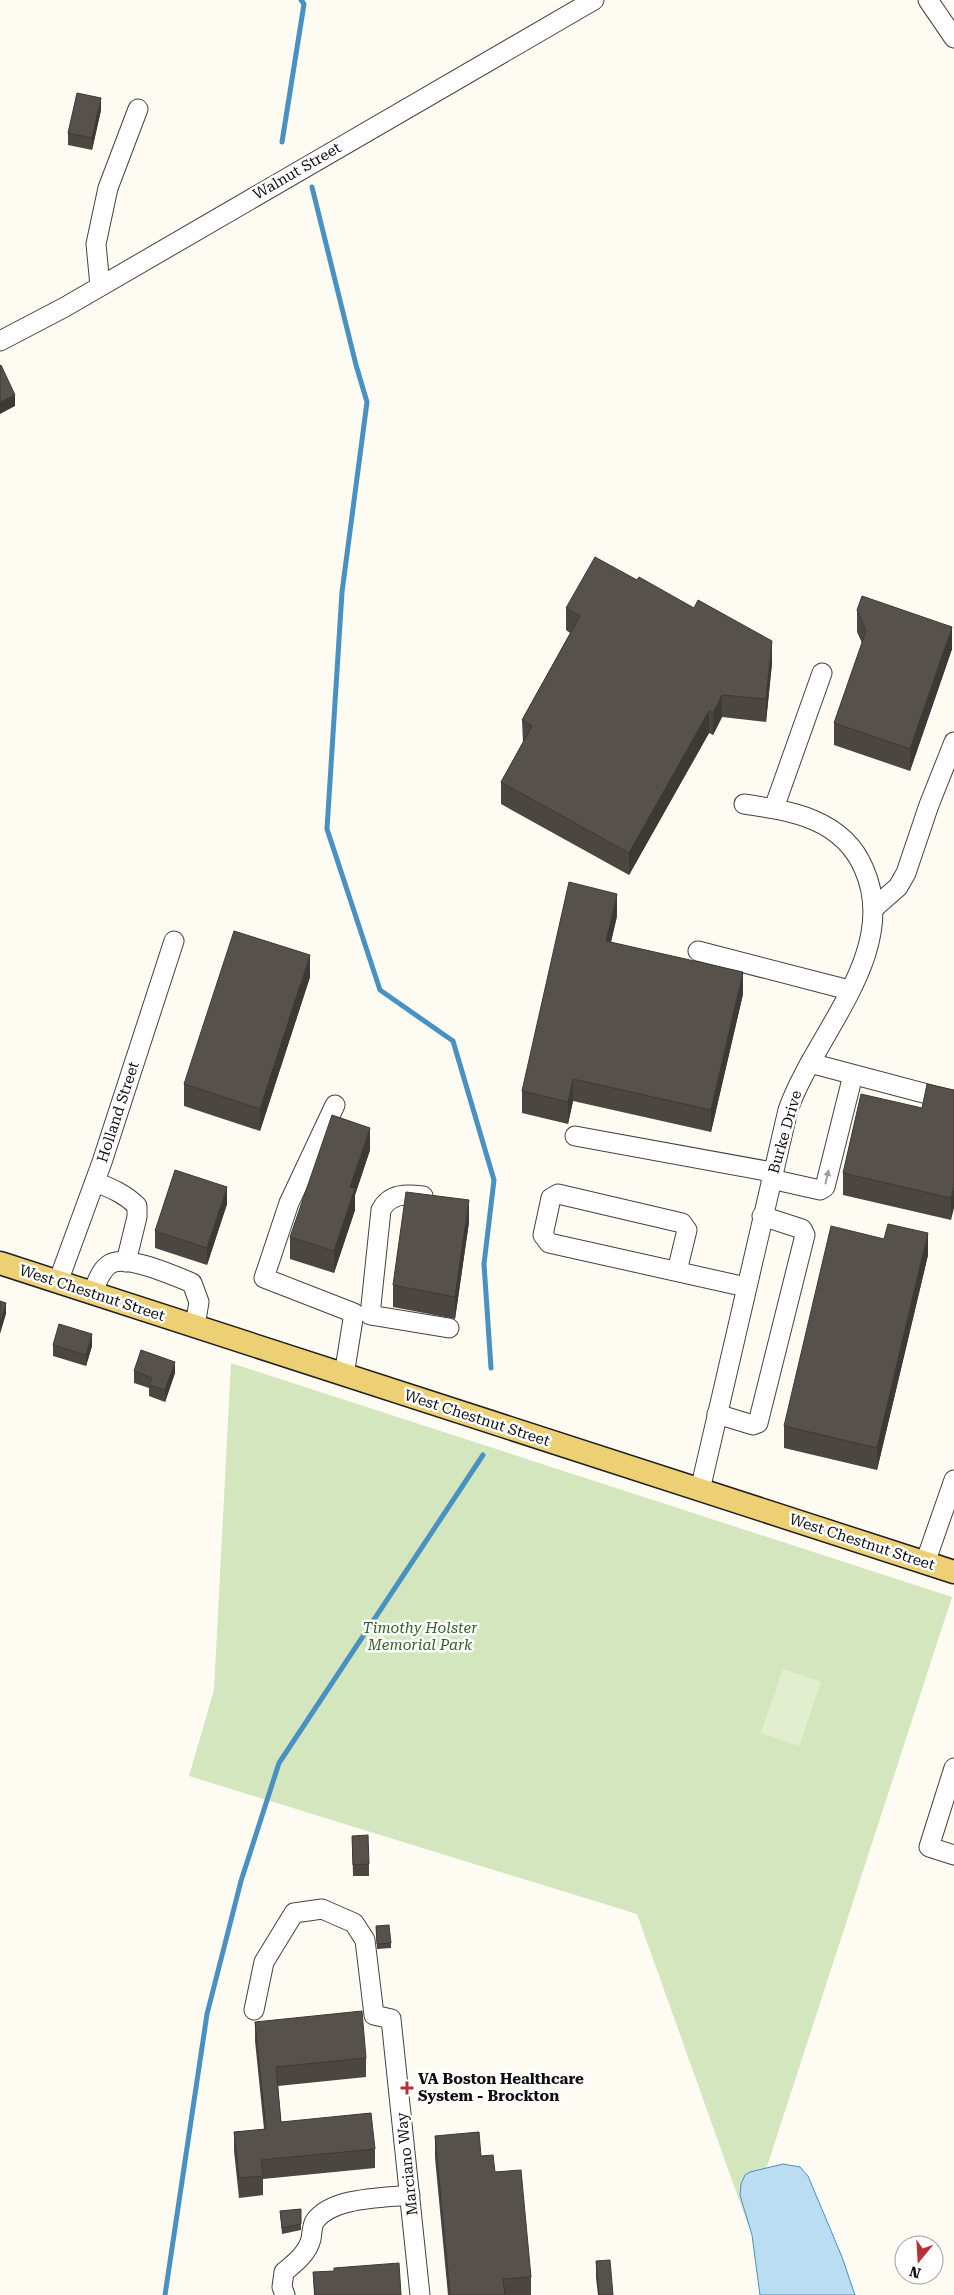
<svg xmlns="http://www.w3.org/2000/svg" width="954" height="2295" font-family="'Roboto Serif',serif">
<rect width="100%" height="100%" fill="#fefcf2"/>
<path fill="#d3e6be" d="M231 1363 952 1597 748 2225 637 1914 189 1776 214 1690Z"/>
<path fill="#e3eecf" d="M783 1669 821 1682 799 1746 761 1733Z"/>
<path fill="#bbddf1" stroke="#4891c2" d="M783 2164 800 2167 808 2176 842 2257 855 2295H760L752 2235 740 2195 741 2184 745 2175 750 2172Z"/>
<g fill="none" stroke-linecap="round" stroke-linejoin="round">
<g stroke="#4891c2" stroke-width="5">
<path d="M282 142 304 4 301 0"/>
<path d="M312 187 356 365 367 402 342 592 327 829 380 990 453 1041 494 1180 484 1264 491 1368"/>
<path d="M165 2295 207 2014 241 1881 279 1763 483 1455"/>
</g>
<g stroke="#424242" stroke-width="21">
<g id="minor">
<path d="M928 0 954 38"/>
<path d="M100 286 96 244 108 188 138 109"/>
<path d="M0 341 65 307 594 0"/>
<path d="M774 808 822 673"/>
<path d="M874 908 898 887 906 873 929 805 954 742"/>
<path d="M698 951 849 990"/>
<path d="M810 1063 954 1101"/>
<path d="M335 1105 289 1203 264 1278 354 1313 344 1375"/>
<path d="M575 1136 772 1172"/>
<path d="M771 1179 820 1190 825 1187 853 1075"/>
<path d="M95 1182C111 1188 125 1194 137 1206V1217L126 1262"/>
<path d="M423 1196C406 1194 390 1193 381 1210L370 1315 449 1328"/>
<path d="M677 1271 687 1230 682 1223 558 1194 551 1198 543 1235 549 1243 746 1287"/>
<path d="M58 1282 102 1162 174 941"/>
<path d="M92 1293C97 1283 100 1270 110 1264 126 1254 175 1276 192 1283L199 1302 195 1326"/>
<path d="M717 1414 753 1425 758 1423 805 1235 802 1229 762 1216"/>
<path d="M700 1490 788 1110C814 1035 901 952 864 869 843 819 792 811 744 804"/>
<path d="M925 1563 954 1480"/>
<path d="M954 1768 929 1847 954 1855"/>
<path d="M254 2010 264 1962 294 1913 322 1909 354 1923 365 1940 374 2015 391 2019 420 2295"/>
<path d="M285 2295 282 2287 284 2272C295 2263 307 2254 311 2239 312 2234 312 2225 315 2221 332 2197 383 2198 410 2195"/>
</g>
</g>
<g stroke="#202020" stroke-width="25">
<path id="major" d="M0 1263 954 1572"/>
</g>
<use href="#minor" stroke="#fff" stroke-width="19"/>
<use href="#major" stroke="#edd073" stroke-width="22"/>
</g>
<g fill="#4b4641">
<path d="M101 110 92 150 68 145V133Z"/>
<path d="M566 608 772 663 766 722 722 717 713 735 709 733 629 875 501 804V782L523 743 522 720 570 633 566 630Z"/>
<path d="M857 610 952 649 910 771 834 745V723L862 643 857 632Z"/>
<path d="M617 916 611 942 743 994 711 1132 573 1101 568 1124 522 1113V1091Z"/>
<path d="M310 977 260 1131 184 1106V1084Z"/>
<path d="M954 1090 951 1220 843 1195V1173L922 1108Z"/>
<path d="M370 1150 355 1195V1210L334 1273 290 1259V1237Z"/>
<path d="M227 1204 207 1265 155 1248V1231Z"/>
<path d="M469 1222 455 1319 393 1307V1285Z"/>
<path d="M884 1239 928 1255 877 1470 784 1448V1426Z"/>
<path d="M53 1345 92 1346 86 1366 53 1356Z"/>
<path d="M134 1371 175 1373 165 1402 149 1396V1388L134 1383Z"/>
<path d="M352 1836 369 1864V1876H353Z"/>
<path d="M376 1926 391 1943V1948L377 1949Z"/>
<path d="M255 2022 366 2058V2077L278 2086 281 2122 375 2149V2168L263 2179V2195L239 2198 234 2151V2132L264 2129 255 2041Z"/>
<path d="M435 2136 481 2156 495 2172 531 2277V2295H448L435 2158Z"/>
<path d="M301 2209V2230L282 2234 280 2211Z"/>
<path d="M596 2261 613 2295H598L596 2278Z"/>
<path d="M313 2272 401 2295H314Z"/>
</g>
<g fill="#3d3935">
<path d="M101 98V110L92 150V138Z"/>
<path d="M15 395V406L0 414V402Z"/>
<path d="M952 627V649L910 771V749Z"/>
<path d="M772 641V663L766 722V699Z"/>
<path d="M722 695V717L713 735V713Z"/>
<path d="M709 711V733L629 875V853Z"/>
<path d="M617 894V916L606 963V941Z"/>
<path d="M310 955V977L260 1131V1109Z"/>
<path d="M743 972V994L711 1132V1110Z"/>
<path d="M573 1079V1101L568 1124V1102Z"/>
<path d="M370 1128V1150L355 1195V1210L334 1273V1251L350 1187Z"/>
<path d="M954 1186V1208L951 1220V1198Z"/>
<path d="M227 1187V1204L207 1265V1248Z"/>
<path d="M469 1200V1222L455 1319V1297Z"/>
<path d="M928 1233V1255L877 1470V1448Z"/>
<path d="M6 1303V1314L0 1334V1323Z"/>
<path d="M92 1334V1346L86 1366V1355Z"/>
<path d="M175 1362V1373L165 1402V1390Z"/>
</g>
<g fill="#57514c" stroke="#3d3935">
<path d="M77 93 101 98 92 138 68 133Z"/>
<path d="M1 365 15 395 0 402V366Z"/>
<path d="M595 557 637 580 639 577 694 608 698 600 772 641 766 699 722 695 713 713 709 711 629 853 501 782 532 726 522 720 580 616 566 608Z"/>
<path d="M862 596 952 627 910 749 834 723 866 631 857 610Z"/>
<path d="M569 882 617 894 606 941 743 972 711 1110 573 1079 568 1102 522 1091Z"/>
<path d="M234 931 310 955 260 1109 184 1084Z"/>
<path d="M927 1084 954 1090V1186L951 1198 843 1173 861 1094 922 1108Z"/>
<path d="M332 1115 370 1128 350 1187 355 1188 334 1251 290 1237Z"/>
<path d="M175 1170 227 1187 207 1248 155 1231Z"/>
<path d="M406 1192 469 1200 455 1297 393 1285Z"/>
<path d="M888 1224 928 1233 877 1448 784 1426 831 1226 884 1239Z"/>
<path d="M0 1301 6 1303 0 1323Z"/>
<path d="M59 1324 92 1334 86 1355 53 1345Z"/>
<path d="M141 1350 175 1362 165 1390 149 1385 152 1378 134 1371Z"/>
<path d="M368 1835 369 1864 353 1865 352 1836Z"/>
<path d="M389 1925 391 1943 377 1944 376 1926Z"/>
<path d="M362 2011 366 2058 276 2067 281 2122 371 2113 375 2149 261 2160 263 2176 239 2178 234 2132 266 2129 255 2022Z"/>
<path d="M479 2132 481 2156 493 2155 495 2172 521 2170 531 2277 503 2279 505 2295H450L435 2136Z"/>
<path d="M301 2209V2224L282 2228 280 2211Z"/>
<path d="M610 2260 613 2295H599L596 2261Z"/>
<path d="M399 2263 401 2295H315L313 2272 334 2271V2268Z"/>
</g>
<defs><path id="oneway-solid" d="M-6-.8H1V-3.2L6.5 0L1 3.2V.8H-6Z" transform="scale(1.25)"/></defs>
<use fill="#9f9f9f" href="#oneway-solid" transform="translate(827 1177) rotate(-77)"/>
<path fill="#b43238" stroke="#fff" stroke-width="2" d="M404.5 2080.5h5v5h5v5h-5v5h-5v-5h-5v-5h5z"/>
<g text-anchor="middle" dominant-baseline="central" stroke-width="5" stroke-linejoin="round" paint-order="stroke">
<g font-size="15" fill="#0f0f0f" stroke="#fff">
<text transform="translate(297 171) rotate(-30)">Walnut Street</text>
<text transform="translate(118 1112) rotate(-72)">Holland Street</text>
<text transform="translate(785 1132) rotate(-74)">Burke Drive</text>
<text transform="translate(92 1293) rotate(18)">West Chestnut Street</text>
<text transform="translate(477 1418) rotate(18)">West Chestnut Street</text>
<text transform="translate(862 1542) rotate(18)">West Chestnut Street</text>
<text transform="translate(407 2164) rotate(-96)">Marciano Way</text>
</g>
<g font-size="15" font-style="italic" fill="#316224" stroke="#fff">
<text x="420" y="1628">Timothy Holster<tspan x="420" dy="17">Memorial Park</tspan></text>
</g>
<g font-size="15" font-weight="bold" fill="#0f0f0f" stroke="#fff" text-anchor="start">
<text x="418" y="2079">VA Boston Healthcare<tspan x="418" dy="17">System - Brockton</tspan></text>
</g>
</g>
<g transform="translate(919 2260) rotate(198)"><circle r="24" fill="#ffffff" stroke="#9f9f9f"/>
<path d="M0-4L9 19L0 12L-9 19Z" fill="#b43238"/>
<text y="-8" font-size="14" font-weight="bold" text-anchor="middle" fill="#0f0f0f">N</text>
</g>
</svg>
